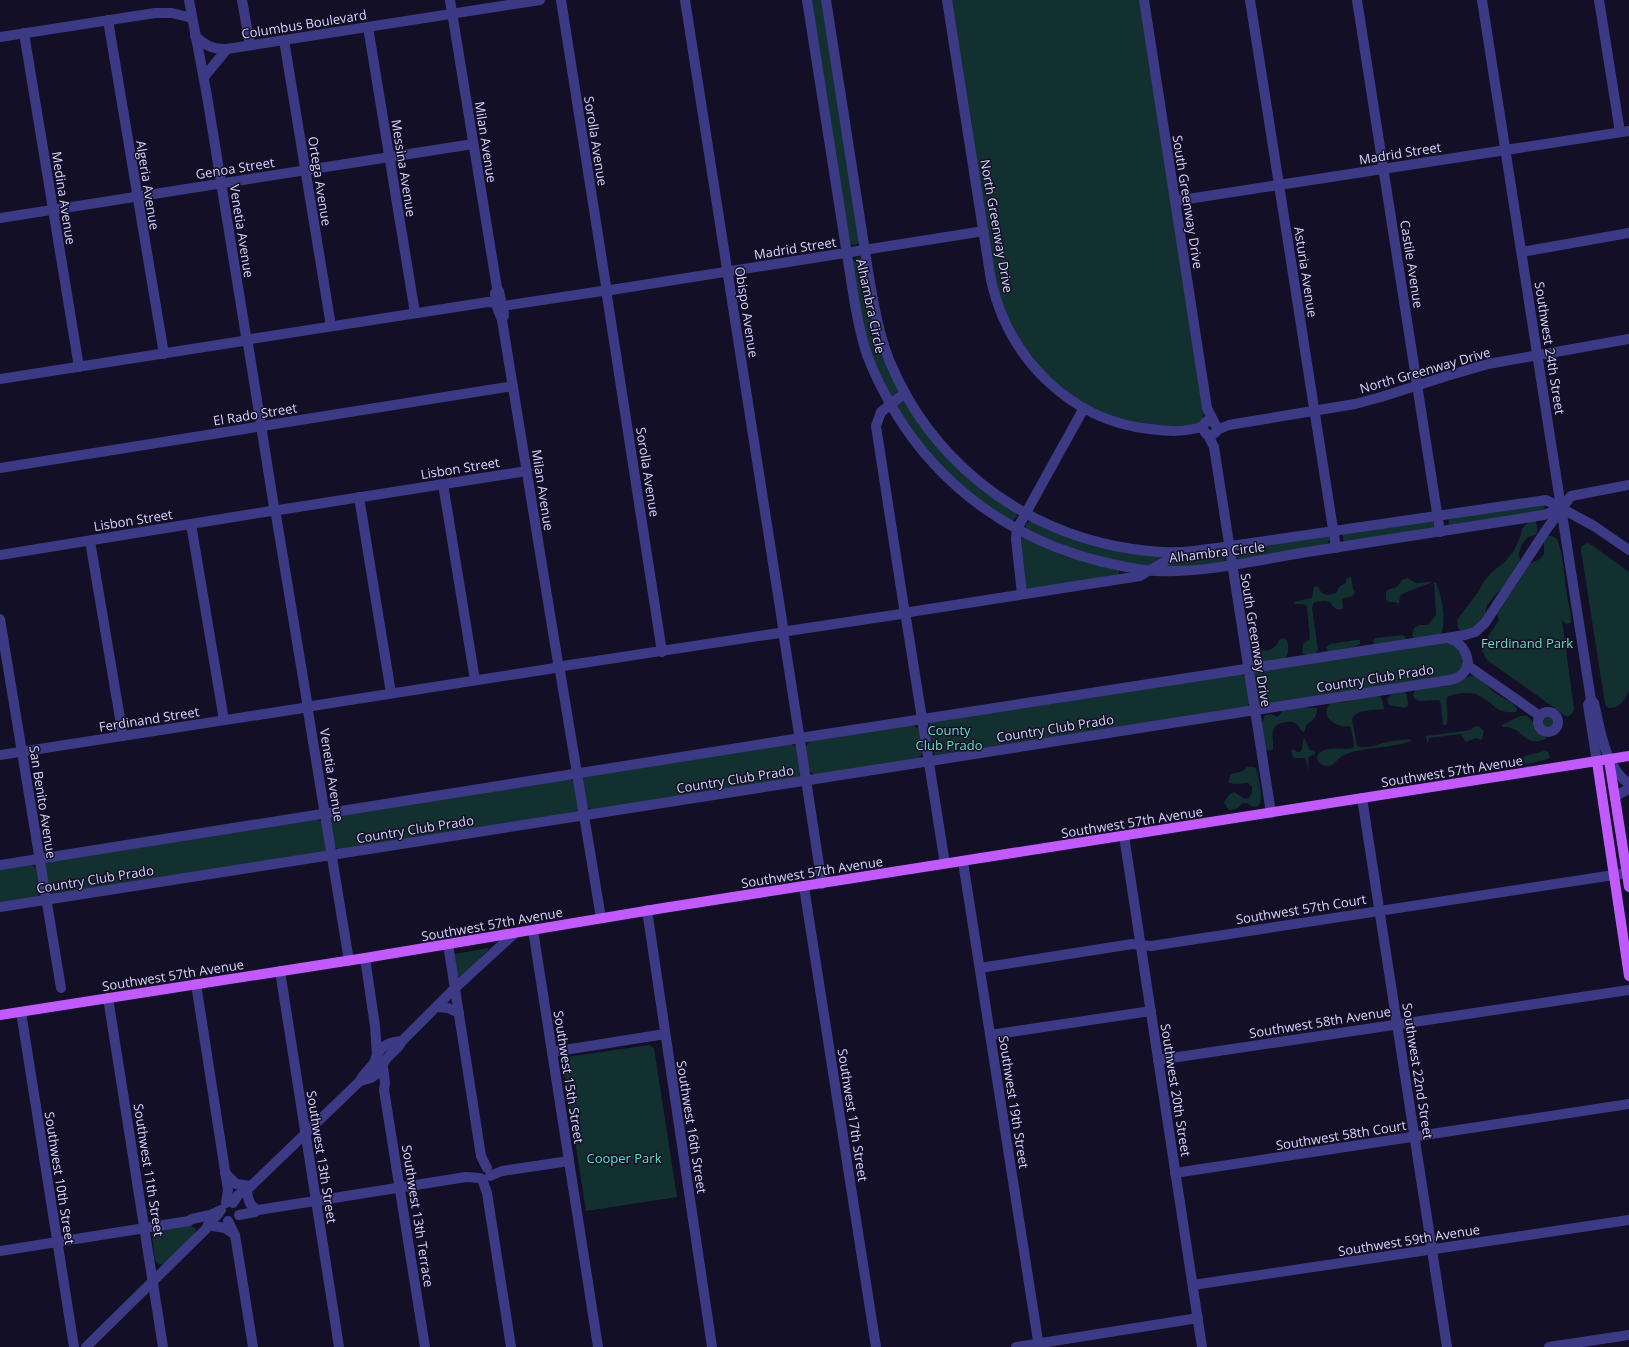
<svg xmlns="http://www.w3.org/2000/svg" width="1629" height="1347" font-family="'Open Sans',sans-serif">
<rect width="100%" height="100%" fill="#130f26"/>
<g fill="#12302f">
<path d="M811 0H821L859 241 856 245 849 244Z"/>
<path d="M951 0H1140L1205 411 1202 421 1198 425 1163 428 1118 420 1075 399 1028 357 999 300Z"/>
<path d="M857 257 862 259 900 391 895 397H891L866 343 852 262Z"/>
<path d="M905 400 918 419 1015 511 1017 516 1012 522 981 504 925 450 896 405Z"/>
<path d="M1545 502 1544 511 1449 525 1448 516Z"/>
<path d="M1433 518 1434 530 1344 544 1342 531Z"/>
<path d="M1030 521 1165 556 1150 567 1089 556 1026 529V524Z"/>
<path d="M1535 521C1538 526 1538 530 1536 535L1528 537 1522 544 1519 553 1520 560 1513 572 1505 586 1498 592 1487 605 1485 615 1480 623 1471 630 1462 632 1458 628 1457 620 1478 592 1484 581 1492 572 1505 562 1513 552 1520 538 1522 529 1528 522Z"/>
<path d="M1329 535 1330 538 1326 546 1240 560 1236 556 1239 549Z"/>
<path d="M1547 536H1552L1557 539C1564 557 1564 576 1567 595 1568 604 1572 613 1571 623L1566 624 1562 620 1574 709 1572 714 1567 717 1487 660 1482 651 1484 642 1499 620 1497 614 1529 564 1540 559 1544 554V542Z"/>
<path d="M1023 537 1119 570V575L1029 589 1026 587 1021 539Z"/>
<path d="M1587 543 1592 545 1629 572V692C1623 701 1620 709 1608 708L1605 704 1581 550 1582 546Z"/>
<path d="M1222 551 1226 556 1224 562 1221 563 1159 568 1176 557Z"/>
<path d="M1349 577H1351L1353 589 1355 592 1353 596 1342 599 1343 609C1336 611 1333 607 1330 602L1324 601 1314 602 1312 608 1318 650 1315 654 1308 656 1302 653 1303 644 1310 639 1307 606 1303 604H1295L1294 602 1312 598 1314 587 1316 586 1318 587 1321 592 1326 595 1336 593 1340 586 1346 583V579Z"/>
<path d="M1407 578 1416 583 1432 582 1431 583C1428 584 1402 593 1401 595 1399 597 1400 601 1399 604L1395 602H1389L1386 600V592L1389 589 1396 588 1402 580Z"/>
<path d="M1434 583H1436C1441 591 1448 628 1440 634 1435 638 1423 638 1416 639L1412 636 1414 628 1419 625H1428L1436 615Z"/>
<path d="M1251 627 1255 628 1257 646 1260 650C1269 651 1276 649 1279 640L1284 638 1287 640C1289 647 1289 653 1285 659L1255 662 1252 659 1247 632 1248 628Z"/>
<path d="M1403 635 1406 638 1405 642 1374 644 1373 641 1375 638Z"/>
<path d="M1356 640H1360V644C1351 650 1339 651 1328 651L1326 647 1330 644Z"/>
<path d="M1447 642 1455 644 1463 654 1462 668 1455 675 1261 705 1257 702 1254 674 1257 671Z"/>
<path d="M1242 674 1245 677 1250 702 1247 707 935 755C929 748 927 732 930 723L935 721Z"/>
<path d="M1475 675C1483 680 1487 686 1494 692 1502 699 1511 699 1517 709L1516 712C1496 714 1495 704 1480 696 1471 691 1456 693 1447 697 1445 707 1450 716 1446 725H1443L1441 705 1439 700 1419 701 1415 699 1413 695 1415 690C1424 686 1435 688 1446 686 1457 684 1464 677 1475 675Z"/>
<path d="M1404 691 1407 695 1408 706 1405 708C1399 706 1394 707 1389 705L1387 699 1391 695Z"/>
<path d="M1376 695 1381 697 1383 702 1384 709C1374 711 1357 708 1352 719L1357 746C1366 750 1381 743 1391 741 1397 740 1404 740 1410 739L1411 741C1391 749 1366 746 1346 754 1340 756 1334 765 1329 766 1322 767 1317 762 1317 756 1327 744 1339 751 1353 748L1354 745 1351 727C1348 726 1344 727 1341 726 1330 723 1321 713 1330 703L1346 702 1354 698Z"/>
<path d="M1299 707 1317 708C1318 716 1312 721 1306 725L1305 731 1303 732C1300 730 1299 725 1295 723 1291 721 1286 722 1282 723 1268 726 1274 739 1273 749L1268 751 1266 749 1260 727 1265 715 1271 714 1278 717 1283 710Z"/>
<path d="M1520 716H1527L1545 735 1546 739C1522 749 1524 725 1503 727L1502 725Z"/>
<circle cx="1549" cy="723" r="6"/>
<path d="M913 725 920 730C922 743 928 753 915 760L816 776 809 771C808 762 801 746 811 741Z"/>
<path d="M1478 726 1484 731 1482 739 1481 740 1476 738 1466 742 1461 734 1429 738 1428 742H1427L1426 736 1471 730 1473 727Z"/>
<path d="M1305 739 1309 749 1315 752V754L1308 757 1309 771 1305 758H1296L1293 757 1291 750 1293 749 1297 752H1300L1302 749 1303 740Z"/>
<path d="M791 744 798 748 802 773 799 777 594 811 586 806 582 781 583 778 587 776Z"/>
<path d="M1544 751 1548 752 1550 757 1548 759 1527 764H1520V760L1525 756Z"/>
<path d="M1247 767H1255C1259 775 1270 820 1247 803H1242L1238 808 1230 810 1227 808 1224 802 1230 794 1234 792 1245 799 1249 798 1252 793V786L1248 783 1235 784 1229 783V779L1231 774 1243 771Z"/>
<path d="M567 779C570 780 574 780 575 783 579 791 580 805 577 812L338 849 334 845 329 822 331 818 334 816Z"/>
<path d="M316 819 323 822 326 851 56 895 48 891 45 864 48 861Z"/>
<path d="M30 864C40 867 43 888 38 896L0 904V869Z"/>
<path d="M488 948V950L460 977 458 976 454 955 455 954Z"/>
<path d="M649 1045 654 1048 677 1197 586 1211 563 1064 567 1057Z"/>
<path d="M189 1224 196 1229V1234L165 1265 158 1264 155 1260 152 1235 153 1231Z"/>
</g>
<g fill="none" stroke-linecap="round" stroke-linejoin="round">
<g stroke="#3d3a85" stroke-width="10">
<path d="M189 0 207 96 246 336"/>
<path d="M242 0 250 45"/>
<path d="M450 0 497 288 499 291 501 300"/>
<path d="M561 0 606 286"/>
<path d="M685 0 783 627"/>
<path d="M807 0 854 299C858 320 861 340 869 360 876 378 885 395 895 412 941 488 1013 539 1099 561 1117 565 1137 570 1156 571 1204 573 1254 561 1301 553 1382 540 1463 527 1544 515L1562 508"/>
<path d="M826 0 869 277C874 306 879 335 890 362 930 458 1014 525 1115 546 1136 550 1157 553 1178 552 1191 552 1204 549 1217 548L1546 500 1594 526 1629 550"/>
<path d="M947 0 991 280C1008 357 1069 420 1149 429 1166 431 1186 433 1203 426"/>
<path d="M1144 0 1207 408 1217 428 1216 432 1212 435 1206 434 1203 429 1204 424 1207 421 1213 422"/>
<path d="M1250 0 1336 548"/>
<path d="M1357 0 1440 532"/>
<path d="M1482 0 1591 700 1594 703C1601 732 1604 765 1629 784"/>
<path d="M1599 0 1620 132"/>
<path d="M108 20 164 354"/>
<path d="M368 27 415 313"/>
<path d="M24 33 79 367"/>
<path d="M195 36C205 45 213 50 227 49L540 0"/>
<path d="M0 37 155 13H172L192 18"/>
<path d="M284 40 331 326"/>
<path d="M204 77 227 49"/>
<path d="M1175 201 1629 131"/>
<path d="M0 218 473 144"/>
<path d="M1522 252 1629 233"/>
<path d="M611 290 984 231"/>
<path d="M607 296 662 652"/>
<path d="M497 307 502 320 558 663"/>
<path d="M504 316 503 306 602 291"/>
<path d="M251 339 488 302 496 303 495 293"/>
<path d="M248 344 274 507"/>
<path d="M0 379 243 341"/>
<path d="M1217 430 1229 425 1355 404 1381 397 1447 376 1488 364 1629 339"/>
<path d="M1208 435 1214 447 1271 813"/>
<path d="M0 468 513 386"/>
<path d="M443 484 475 680"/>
<path d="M359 497 391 693"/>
<path d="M279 510 527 471"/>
<path d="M276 515 307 702"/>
<path d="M191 524 224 720"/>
<path d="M90 541 123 736"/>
<path d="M0 555 271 511"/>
<path d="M1022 594 1016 539 1017 529 1084 408"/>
<path d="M904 608 876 426 881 412 905 393"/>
<path d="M910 612 1140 576 1171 558 1176 552"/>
<path d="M906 618 945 864"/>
<path d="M0 619 61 988"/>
<path d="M788 631 901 614"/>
<path d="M784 637 822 884"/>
<path d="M1467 665 1540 716"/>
<path d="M563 666 779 633"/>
<path d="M560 671 601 918"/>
<path d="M1590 701 1588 705 1597 762"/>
<path d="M312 706 555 668"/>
<path d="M308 711 349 961"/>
<circle cx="1548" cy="722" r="10"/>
<path d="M0 755 303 708"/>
<path d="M1362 798 1447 1347"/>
<path d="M1615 798 1619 794 1629 789"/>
<path d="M1124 836 1202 1347"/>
<path d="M963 862 1039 1347"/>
<path d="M0 865 813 736 1465 635 1475 632 1485 623 1546 530 1571 496 1629 485"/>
<path d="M804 887 876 1347"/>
<path d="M0 907 1268 708 1450 680C1460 678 1466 673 1468 662 1466 649 1460 642 1448 638"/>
<path d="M647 910 712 1347"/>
<path d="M533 930 598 1347"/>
<path d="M448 944 481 1156 487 1168"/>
<path d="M365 958 375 1026 377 1055"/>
<path d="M980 968 1132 944 1151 946 1627 873"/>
<path d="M280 971 339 1347"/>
<path d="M196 984 228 1190 226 1203"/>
<path d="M108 998 163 1347"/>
<path d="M437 1007 448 1008 459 1013"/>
<path d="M21 1012 74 1347"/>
<path d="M990 1035 1151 1011"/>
<path d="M552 1052 665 1034"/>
<path d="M1158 1060 1629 990"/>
<path d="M383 1067 385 1083 384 1090 425 1347"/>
<path d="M360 1081 371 1078 378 1073 386 1059 399 1046 402 1041 455 988 515 933"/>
<path d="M225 1173 236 1184 251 1186"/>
<path d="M1175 1173 1629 1104"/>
<path d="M490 1176 502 1171 569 1161"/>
<path d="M482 1179 487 1193 511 1347"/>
<path d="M247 1189C248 1199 248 1205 258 1210"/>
<path d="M233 1203 238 1195 251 1186 360 1081C363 1074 369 1070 374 1063 375 1061 376 1057 377 1054 383 1044 392 1042 402 1041"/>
<path d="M239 1215 255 1212 258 1210 466 1177 480 1178"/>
<path d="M228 1221 235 1235 253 1347"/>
<path d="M213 1226 225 1228 235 1235"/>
<path d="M0 1251 189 1221 192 1219 210 1215 221 1210"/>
<path d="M1193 1285 1629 1220"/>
<path d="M86 1347 206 1229 208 1225 219 1213"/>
<path d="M1016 1347 1198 1318"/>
<path d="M1549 1347 1629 1335"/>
</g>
<g stroke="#c25bff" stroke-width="10">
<path d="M1609 760 1629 887"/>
<path d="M1597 762 1629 976"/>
<path d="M0 1015 365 958 657 909 1629 756"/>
</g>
</g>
<g text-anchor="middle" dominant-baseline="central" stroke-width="3" stroke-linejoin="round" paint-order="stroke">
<g font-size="13" fill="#d9d4ff" stroke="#130f26">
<text transform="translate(304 24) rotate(-9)">Columbus Boulevard</text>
<text transform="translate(596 141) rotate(81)">Sorolla Avenue</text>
<text transform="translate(486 142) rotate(81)">Milan Avenue</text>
<text transform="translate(1400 153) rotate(-9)">Madrid Street</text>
<text transform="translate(235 168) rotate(-9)">Genoa Street</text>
<text transform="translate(404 168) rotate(81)">Messina Avenue</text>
<text transform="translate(320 181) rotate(81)">Ortega Avenue</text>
<text transform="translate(148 185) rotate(81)">Algeria Avenue</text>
<text transform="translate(64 198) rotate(81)">Medina Avenue</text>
<text transform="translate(1188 202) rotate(81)">South Greenway Drive</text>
<text transform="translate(997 226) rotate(80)">North Greenway Drive</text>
<text transform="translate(242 231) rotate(81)">Venetia Avenue</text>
<text transform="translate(795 248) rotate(-9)">Madrid Street</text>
<text transform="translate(1412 264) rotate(81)">Castile Avenue</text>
<text transform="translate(1306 272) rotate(81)">Asturia Avenue</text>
<text transform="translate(871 306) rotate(78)">Alhambra Circle</text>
<text transform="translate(747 312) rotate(81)">Obispo Avenue</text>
<text transform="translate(1550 348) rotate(81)">Southwest 24th Street</text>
<text transform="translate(1425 370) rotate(-16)">North Greenway Drive</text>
<text transform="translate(255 414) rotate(-9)">El Rado Street</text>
<text transform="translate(460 468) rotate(-9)">Lisbon Street</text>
<text transform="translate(648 472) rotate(81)">Sorolla Avenue</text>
<text transform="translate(543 490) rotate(81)">Milan Avenue</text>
<text transform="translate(133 520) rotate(-9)">Lisbon Street</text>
<text transform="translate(1217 552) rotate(-7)">Alhambra Circle</text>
<text transform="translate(1256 640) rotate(81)">South Greenway Drive</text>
<text transform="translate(1375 678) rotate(-9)">Country Club Prado</text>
<text transform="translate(149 719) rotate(-9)">Ferdinand Street</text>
<text transform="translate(1055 728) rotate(-9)">Country Club Prado</text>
<text transform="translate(1452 771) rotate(-9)">Southwest 57th Avenue</text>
<text transform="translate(332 775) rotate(81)">Venetia Avenue</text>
<text transform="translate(735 779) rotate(-9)">Country Club Prado</text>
<text transform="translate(43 802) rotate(81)">San Benito Avenue</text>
<text transform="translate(1132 822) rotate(-9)">Southwest 57th Avenue</text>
<text transform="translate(415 829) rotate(-9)">Country Club Prado</text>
<text transform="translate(812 872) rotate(-9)">Southwest 57th Avenue</text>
<text transform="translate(95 879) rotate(-9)">Country Club Prado</text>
<text transform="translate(1301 909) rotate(-9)">Southwest 57th Court</text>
<text transform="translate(492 924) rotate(-10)">Southwest 57th Avenue</text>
<text transform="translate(173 975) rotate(-9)">Southwest 57th Avenue</text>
<text transform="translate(1320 1022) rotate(-9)">Southwest 58th Avenue</text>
<text transform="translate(1418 1071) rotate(81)">Southwest 22nd Street</text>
<text transform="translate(569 1077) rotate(81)">Southwest 15th Street</text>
<text transform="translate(1176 1090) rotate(81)">Southwest 20th Street</text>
<text transform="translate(1014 1102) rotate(81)">Southwest 19th Street</text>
<text transform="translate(853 1115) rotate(81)">Southwest 17th Street</text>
<text transform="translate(692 1127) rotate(81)">Southwest 16th Street</text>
<text transform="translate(1341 1135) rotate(-9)">Southwest 58th Court</text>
<text transform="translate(322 1157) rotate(81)">Southwest 13th Street</text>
<text transform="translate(149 1170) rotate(81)">Southwest 11th Street</text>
<text transform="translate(60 1178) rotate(81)">Southwest 10th Street</text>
<text transform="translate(418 1216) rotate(81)">Southwest 13th Terrace</text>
<text transform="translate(1409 1240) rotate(-9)">Southwest 59th Avenue</text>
</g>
<g font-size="13" fill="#5fe0c0" stroke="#130f26">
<text x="1527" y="643">Ferdinand Park</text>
<text x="949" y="730">County<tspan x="949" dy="15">Club Prado</tspan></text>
<text x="624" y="1158">Cooper Park</text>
</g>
</g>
</svg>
